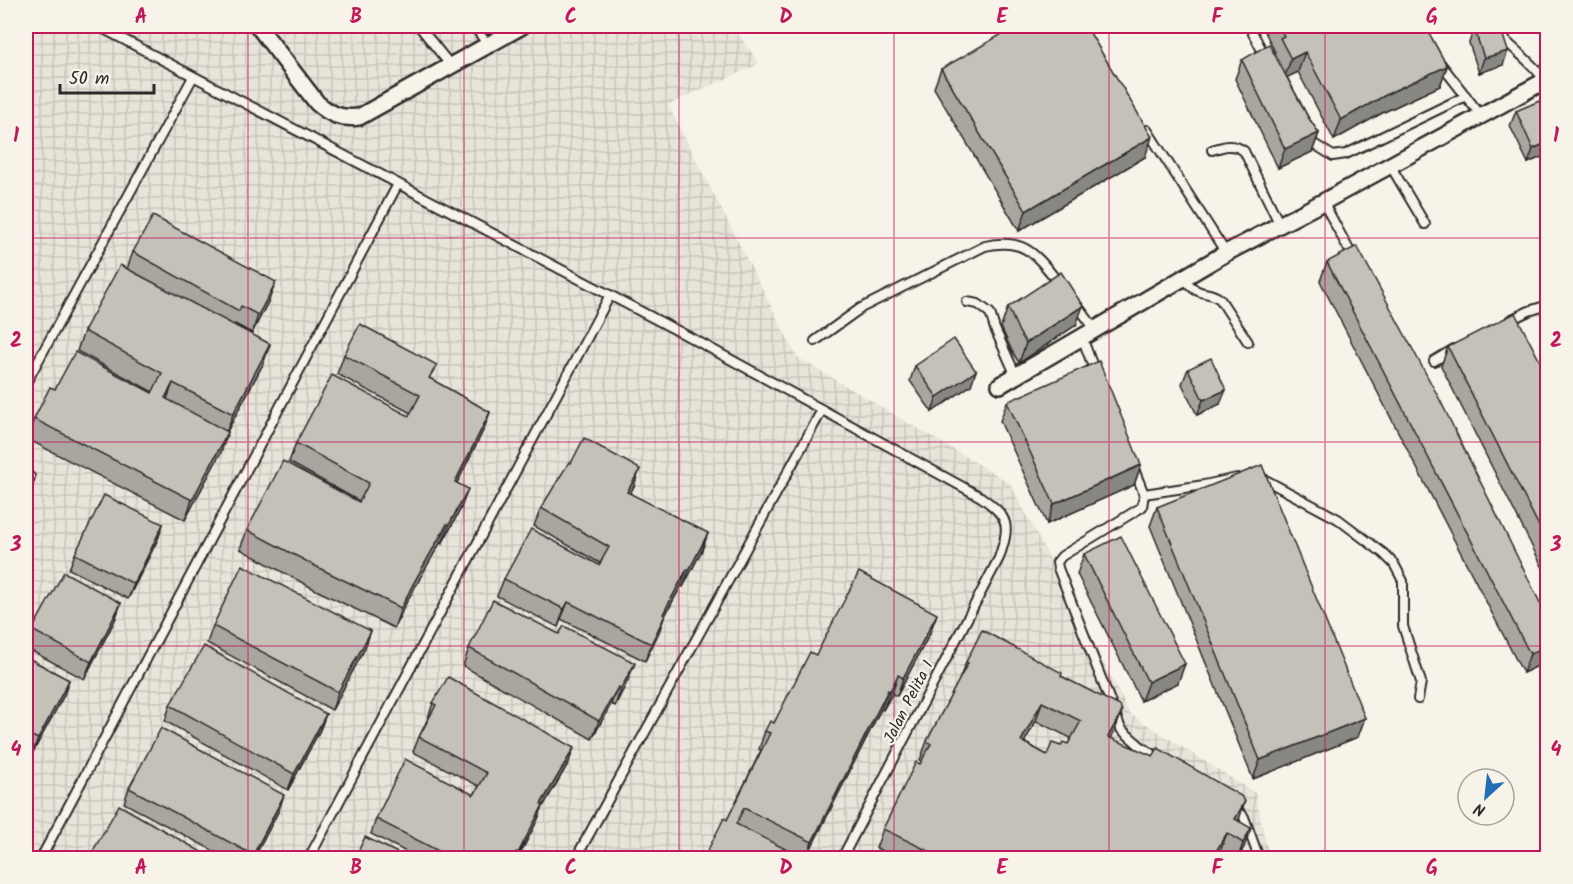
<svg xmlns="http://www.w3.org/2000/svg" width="1573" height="884" font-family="Kalam,sans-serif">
<defs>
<pattern id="industrial-grid" width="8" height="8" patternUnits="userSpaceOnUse" patternTransform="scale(1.5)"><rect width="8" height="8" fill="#e8e4da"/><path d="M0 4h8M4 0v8" fill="none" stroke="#c7c4bb"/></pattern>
</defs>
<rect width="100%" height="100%" fill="#f7f3e8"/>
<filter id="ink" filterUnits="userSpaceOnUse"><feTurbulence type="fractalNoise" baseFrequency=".0167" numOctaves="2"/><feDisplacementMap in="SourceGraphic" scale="12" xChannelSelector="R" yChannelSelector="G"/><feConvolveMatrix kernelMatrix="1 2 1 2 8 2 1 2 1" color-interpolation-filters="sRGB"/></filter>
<g filter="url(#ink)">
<path fill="url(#industrial-grid)" d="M26 26H733L759 64 668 105 797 357 1010 483 1130 714 1255 793 1269 858H26Z"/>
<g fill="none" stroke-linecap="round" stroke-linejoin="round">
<g stroke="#2b2b2b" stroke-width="12">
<g id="lane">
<path d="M98 26 697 341 981 497C1010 518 1010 525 999 558L842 858"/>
<path d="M419 26 451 66"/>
<path d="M474 26 488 45"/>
<path d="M1249 26 1266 58"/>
<path d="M1493 26C1507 47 1530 58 1545 81"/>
<path d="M1440 63 1482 117"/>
<path d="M1147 130 1226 253"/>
<path d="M1309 137 1314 144 1333 156 1346 154 1466 96"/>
<path d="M1212 150C1224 146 1233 143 1244 151L1280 225"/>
<path d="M1390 165 1425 224"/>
<path d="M1323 202 1354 259"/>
<path d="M1184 278C1200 300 1205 288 1220 299L1248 342"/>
<path d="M967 302 978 304 990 313 995 329 1016 376"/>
<path d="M1076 304 1095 329"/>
<path d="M1510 320 1529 311 1548 305"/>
<path d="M1082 337 1095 372"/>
<path d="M815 341 861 308 985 246C1025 237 1036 255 1059 283"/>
<path d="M1434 361 1454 349"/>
<path d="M26 383 193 77"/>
<path d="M1134 469 1144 494 1142 507 1062 556 1057 562 1058 568 1121 729 1139 745 1162 760"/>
<path d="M1260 477 1338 519 1383 553 1394 564 1403 581V626L1421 682 1418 699"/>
<path d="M26 490 30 477"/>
<path d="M1144 494 1204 485 1237 478"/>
<path d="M1235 807 1244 817 1259 858"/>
<path d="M41 858 398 184"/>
<path d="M309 858 610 295"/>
<path d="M576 858 822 410"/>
</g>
</g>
<g stroke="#2b2b2b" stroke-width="20">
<g id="street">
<path d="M258 26 317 103C331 115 341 119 359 117L522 26"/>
<path d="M1000 385 1226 253 1323 202 1548 79"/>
</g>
</g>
<use href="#lane" stroke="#f7f3e8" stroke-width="8"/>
<use href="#street" stroke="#f7f3e8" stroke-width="15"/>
</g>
<g fill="#a9a69f" stroke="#2b2b2b" stroke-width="1.5" fill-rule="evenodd">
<path d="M1262 26H1425L1447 66 1440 86 1384 112 1334 140 1298 72 1287 77 1308 117 1319 133 1312 152 1278 168 1235 79 1242 60 1274 54 1275 52Z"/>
<path d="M1474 28 1503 65 1479 73 1469 43Z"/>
<path d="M941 69 1145 157 1019 231 934 88Z"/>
<path d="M1516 111 1548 119V154L1528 163 1510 126Z"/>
<path d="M133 252 269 300 252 333 235 324 234 325 270 344 263 364 227 432H228L221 452 185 520 27 439 34 419 55 389 152 393 153 392 77 351 84 331 127 269Z"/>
<path d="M1327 262 1548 619V661L1523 673 1320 281Z"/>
<path d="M1008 307 1076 325 1019 363 1012 351 1001 327Z"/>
<path d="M1448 347 1548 377V578L1441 366Z"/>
<path d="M344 355 431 379 490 412 483 431 457 483 461 508 442 544 440 543 406 603 394 628 316 590 240 549 247 530 359 502V501L289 462 296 443 409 416 411 413 337 374Z"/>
<path d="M915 366 971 385 932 412 910 381Z"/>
<path d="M1188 369 1220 404 1197 415 1182 384Z"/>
<path d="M1007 402 1141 465 1134 485 1047 524 1000 421Z"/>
<path d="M634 486 630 494 708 533 702 550 683 587 681 586 664 618 659 632 645 661 561 619 558 627 497 596 504 579 599 565 600 563 534 526 541 508Z"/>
<path d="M1157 507 1358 737 1253 779 1150 526Z"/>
<path d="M163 524 158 539 128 599 69 569 75 554Z"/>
<path d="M1084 554 1178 683 1141 701 1077 574Z"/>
<path d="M121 603 115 620 84 679 26 648 32 630Z"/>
<path d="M213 626 365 648 332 710 207 643Z"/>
<path d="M930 633 897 696 892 694 883 710 881 709 806 858H704L727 820 761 750 759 749 765 731 774 723 816 655Z"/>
<path d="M469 648 628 680 615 706 611 704 592 739 463 666Z"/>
<path d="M26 657 69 680 64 695 32 754 26 751Z"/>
<path d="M966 662 1061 676 1122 711 1115 730 1111 738 1238 821 1244 847 1238 858H1231L1220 852 1216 858H898L876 848 883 829 922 761 920 760 927 741 959 680ZM1036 721 1071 738 1068 744 1047 755 1024 742Z"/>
<path d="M433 703 569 762 542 808 538 819 518 858H418L371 834 376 819 474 795 479 786 413 752 419 737 428 718Z"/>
<path d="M170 705 326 714 320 730 288 790 165 721Z"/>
<path d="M129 788 279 810 254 858H227L124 803Z"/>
</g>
<g fill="#898782" stroke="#2b2b2b" stroke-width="1.5">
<path d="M1508 51 1503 65 1479 73 1484 58Z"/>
<path d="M1305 52 1298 72 1284 79 1291 59Z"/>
<path d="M1447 66 1440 86 1384 112 1334 140 1341 120 1391 92Z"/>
<path d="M1319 133 1312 152 1278 168 1285 149Z"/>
<path d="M1152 137 1145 157 1019 231 1026 211Z"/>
<path d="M1548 142V154L1528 163 1533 149Z"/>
<path d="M276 282 269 300 252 333 258 315Z"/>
<path d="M1083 306 1076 325 1019 363 1026 343Z"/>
<path d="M270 344 263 364 226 433 233 414Z"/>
<path d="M976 371 971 385 932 412 937 397Z"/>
<path d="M173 383 166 402 165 398Z"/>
<path d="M1226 390 1220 404 1197 415 1203 400Z"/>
<path d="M490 412 483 431 448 501 455 482Z"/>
<path d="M228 432 221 452 185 520 192 500Z"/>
<path d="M1141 465 1134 485 1047 524 1054 504Z"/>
<path d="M640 469 634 486 621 510 627 492Z"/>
<path d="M468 489 461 508 442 544 449 525Z"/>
<path d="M163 524 158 539 128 599 134 584Z"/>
<path d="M447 524 440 543 406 603 394 628 401 608 413 584Z"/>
<path d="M708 533 702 550 683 587 689 570Z"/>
<path d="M687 569 681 586 664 617 659 632 645 661 663 614Z"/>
<path d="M568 602 561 619 558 627 564 609Z"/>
<path d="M121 603 115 620 84 679 91 662Z"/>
<path d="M937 614 930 633 897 696 903 678Z"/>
<path d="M371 631 365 648 332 710 338 692Z"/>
<path d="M1548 645V661L1523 673 1530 654Z"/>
<path d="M635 663 628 680 615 706 621 688Z"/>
<path d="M1185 664 1178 683 1141 701 1148 682Z"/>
<path d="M898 675 892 694 883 710 890 691Z"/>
<path d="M69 680 64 695 32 754 38 739Z"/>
<path d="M618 687 611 704 592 739 599 721Z"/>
<path d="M888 690 881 709 806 858 812 842Z"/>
<path d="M1042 702 1036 721 1015 759 1021 741Z"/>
<path d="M1122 711 1115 730 1102 756 1108 737Z"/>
<path d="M326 714 320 730 288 790 294 774Z"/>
<path d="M1365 718 1358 737 1253 779 1260 760Z"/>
<path d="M574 748 569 762 542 808 538 819 518 858H517L541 804Z"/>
<path d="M33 764 28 778 26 783V778Z"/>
<path d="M284 795 279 810 254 858H252Z"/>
<path d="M1245 801 1239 820 1230 835 1235 819Z"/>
<path d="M1251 828 1244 847 1238 858 1243 843Z"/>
<path d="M1227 833 1220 852 1216 858H1212Z"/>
</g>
<g fill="#c4c1b9" stroke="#2b2b2b" stroke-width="1.5" fill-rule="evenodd">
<path d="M1016 26H1086L1152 137 1026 211 941 69Z"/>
<path d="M1279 26H1425L1447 66 1391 92 1341 120 1305 52 1291 59 1280 38 1284 36Z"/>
<path d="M1483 26H1500L1508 51 1484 58 1474 28Z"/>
<path d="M1269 44 1308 117 1319 133 1285 149 1242 60Z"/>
<path d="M1539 101 1548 119V142L1533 149 1516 111Z"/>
<path d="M153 216 276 282 258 315 241 306 239 311 133 252Z"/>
<path d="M1357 246 1439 398 1548 619V645L1530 654 1327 262Z"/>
<path d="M120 265 270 344 233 414 173 383 165 398 228 432 192 500 34 419 50 387 55 389 75 352 152 393 162 373 84 331Z"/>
<path d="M1061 272 1083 306 1026 343 1019 332 1008 307Z"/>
<path d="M1515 313 1548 377V544L1448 347Z"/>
<path d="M360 324 437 365 429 378 490 412 455 482 468 489 449 525 447 524 413 584 401 608 323 570 247 530 283 461 359 502 369 483 296 443 332 375 409 416 420 395 344 355Z"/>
<path d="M954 339 976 371 937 397 915 366Z"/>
<path d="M1211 358 1226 390 1203 400 1188 369Z"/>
<path d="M1099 361 1141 465 1054 504 1007 402Z"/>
<path d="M584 438 640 469 627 492 708 533 689 570 687 569 663 614 665 615 651 644 568 602 564 609 504 579 531 529 599 565 609 547 541 508 569 462 571 463Z"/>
<path d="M1262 465 1365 718 1260 760 1157 507Z"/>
<path d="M104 495 163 524 134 584 75 554Z"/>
<path d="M1121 536 1185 664 1148 682 1084 554Z"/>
<path d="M242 565 371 631 338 692 213 626Z"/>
<path d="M64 572 121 603 91 662 32 630Z"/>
<path d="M859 572 937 614 903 678 898 675 890 691 888 690 812 842 744 808 736 824 803 858H704L724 818 727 820 770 733 765 731 770 721 774 723 810 652 816 655Z"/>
<path d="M493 600 559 634 564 626 635 663 621 688 618 687 599 721 469 648Z"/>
<path d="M982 630 1062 673 1061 676 1120 706 1122 711 1108 737 1153 756 1158 748 1241 796 1245 801 1235 819 1251 828 1243 843 1227 833 1212 858H943L883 829 916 762 920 764 931 744 927 741 960 678 968 663 966 662ZM1042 702 1081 721 1068 744 1063 742 1061 746 1052 743 1047 755 1021 741Z"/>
<path d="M204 646 326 714 294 774 170 705Z"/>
<path d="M26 657 69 680 38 739 26 733Z"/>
<path d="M448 677 574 748 541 804 543 805 518 853 516 852 513 858H452L376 819 405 759 474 795 487 773 419 737 436 705 433 703Z"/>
<path d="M161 728 284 795 253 855 129 788Z"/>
<path d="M26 759 33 764 26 778Z"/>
<path d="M119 805 212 858H89Z"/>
<path d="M365 837 408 858H355Z"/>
</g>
</g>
<path fill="none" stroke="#c2185b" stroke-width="1.5" stroke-opacity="0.55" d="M248 26V858M464 26V858M679 26V858M894 26V858M1109 26V858M1325 26V858M26 238H1548M26 442H1548M26 646H1548"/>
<g text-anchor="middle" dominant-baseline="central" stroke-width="4.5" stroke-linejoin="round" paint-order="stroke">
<g font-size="16" fill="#2b2b2b" stroke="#f7f3e8">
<text transform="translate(909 702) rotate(-63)">Jalan Pelita I</text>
</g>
</g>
<rect width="1573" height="884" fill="none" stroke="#f7f3e8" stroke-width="66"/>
<g transform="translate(1486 797) rotate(207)"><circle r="28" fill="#f7f3e8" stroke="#a5a39c" stroke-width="1.5"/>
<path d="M0-4.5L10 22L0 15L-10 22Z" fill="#1f6fb2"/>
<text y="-9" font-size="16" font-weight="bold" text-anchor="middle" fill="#2b2b2b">N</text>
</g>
<path d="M60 84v9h94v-9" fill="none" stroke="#2b2b2b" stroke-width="3"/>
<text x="69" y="84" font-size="18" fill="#2b2b2b" stroke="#f7f3e8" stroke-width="4.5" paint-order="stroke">50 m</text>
<rect x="33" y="33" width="1507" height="818" fill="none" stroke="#c2185b" stroke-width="2"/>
<g font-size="20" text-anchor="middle" font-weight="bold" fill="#c2185b">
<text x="141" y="23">A</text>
<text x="356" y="23">B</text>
<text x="571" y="23">C</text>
<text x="786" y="23">D</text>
<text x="1002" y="23">E</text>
<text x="1217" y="23">F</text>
<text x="1432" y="23">G</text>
<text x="16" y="142">1</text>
<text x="1556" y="142">1</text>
<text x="16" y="347">2</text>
<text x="1556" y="347">2</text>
<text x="16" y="551">3</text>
<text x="1556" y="551">3</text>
<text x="16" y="756">4</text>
<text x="1556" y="756">4</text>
<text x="141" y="874">A</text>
<text x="356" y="874">B</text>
<text x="571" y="874">C</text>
<text x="786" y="874">D</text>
<text x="1002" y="874">E</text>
<text x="1217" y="874">F</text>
<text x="1432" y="874">G</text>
</g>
</svg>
